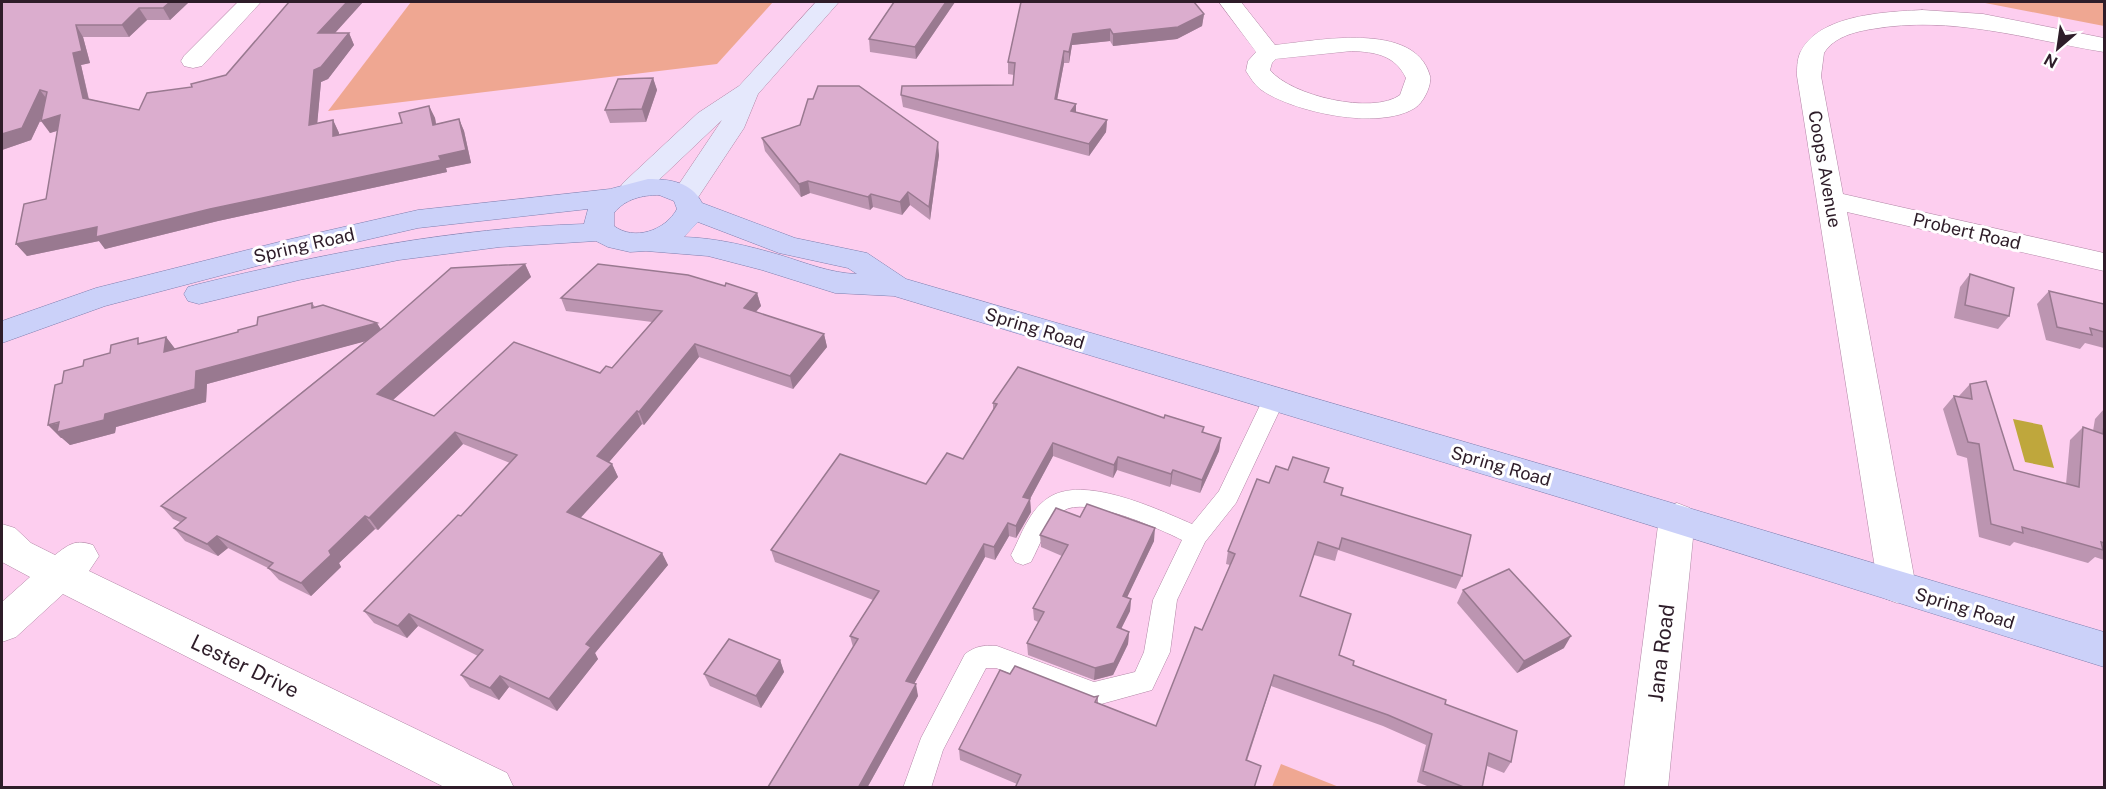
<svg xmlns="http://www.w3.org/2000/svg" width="2106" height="789" font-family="'Public Sans',sans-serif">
<rect width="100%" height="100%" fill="#fdceef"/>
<g fill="#efa792">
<path d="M411 2H773L717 64 328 111Z"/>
<path d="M1980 2H2104V26Z"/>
<path d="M1281 764 1339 787H1272Z"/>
</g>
<path fill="#bfa73c" d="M2013 419 2042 425 2054 468 2025 462Z"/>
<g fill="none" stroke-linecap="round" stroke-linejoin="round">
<g stroke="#b186a5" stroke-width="1">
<path id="service" d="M1274 391 1281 394 1285 399 1236 503 1205 542 1177 600 1170 652 1152 690 1094 706 996 668H986L943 750 931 788H903L921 738 965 654C976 646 983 645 997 646L1094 682 1135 672 1144 652 1153 600 1182 540C1160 529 1085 495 1063 511 1047 523 1040 545 1031 562L1023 565 1015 562 1011 555C1021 536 1029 510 1048 498 1083 474 1157 509 1192 524L1219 491 1263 399 1267 394Z"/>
</g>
<g stroke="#b186a5" stroke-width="1">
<g id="minor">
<path d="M238 2H261L202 66 193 68 184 66 181 61 184 56Z"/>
<path d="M1219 2H1241L1275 45C1316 41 1415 20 1430 76 1432 86 1423 103 1415 108 1379 131 1292 112 1260 89 1254 84 1250 77 1246 71L1248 61 1256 52ZM1352 51C1375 52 1395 55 1406 78L1400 95C1373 115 1291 96 1270 70L1272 63 1276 59Z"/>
<path d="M1922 10 1983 14 2104 38V52C2026 39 1952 15 1872 29 1854 32 1834 37 1824 53L1821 76 1843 194 2104 253V271L1847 212 1916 587 1910 598 1897 603 1884 598 1878 587 1797 76C1797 69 1797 60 1800 53 1818 14 1886 12 1922 10Z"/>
<path d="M1677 503 1690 508 1695 518 1668 788H1624L1659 518 1664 508Z"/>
<path d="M2 524 15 528 31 543 55 555C69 544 76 539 93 545L99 556 89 571 507 773 514 788H446L63 594 16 637 2 642V602L30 577 2 562Z"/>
</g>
</g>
<g stroke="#b186a5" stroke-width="1">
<path id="secondary" d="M816 2H839L758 94 744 128 695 202 685 205 675 202 671 196 722 120 643 195 633 197 623 195 619 189 623 183 698 113 739 86Z"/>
</g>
<g stroke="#7e7eae" stroke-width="1">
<path id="primary" d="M648 179C670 179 692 182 702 203L795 238 867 253 906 279 1585 477 2104 632V667L1585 505 894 296 835 293 762 270 708 256 646 251 630 252 608 247 596 241 500 247 399 260 299 280 199 304 188 301 184 294 188 287 199 284C326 253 453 228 584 224L588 209 418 228 291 257 105 306 2 343V321L96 288 291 239 418 210 610 189ZM659 195 674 201 677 209C665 231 634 241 614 226V213C625 199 642 195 659 195ZM698 222 779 253 848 268 857 274C830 273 806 263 780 255 749 246 717 238 684 237Z"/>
</g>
<use href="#service" fill="#fff" fill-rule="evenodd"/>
<use href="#minor" fill="#fff" fill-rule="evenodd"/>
<use href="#secondary" fill="#e5e8fc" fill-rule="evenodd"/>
<use href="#primary" fill="#cbd1f9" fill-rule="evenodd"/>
</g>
<g fill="#bc95b1">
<path d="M2 2H189L170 20H147L129 37H83L90 63 81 65 89 99 139 110 192 87 226 75 289 2H363L335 33H349L354 45 328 79 321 82 317 124 333 120 339 133V135L402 123 429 106 435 118 436 124 459 119 464 131 471 163 446 168 447 172 218 221 105 249 99 241 27 256 16 244 46 199 57 131 50 133 42 117 31 140 2 150Z"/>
<path d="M894 2H955L916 59 870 52 869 39Z"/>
<path d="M1021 2 1204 14 1202 26 1177 39 1113 46 1110 41 1072 45 1069 63H1064L1057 99 1076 104V112L1107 120 1106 132 1089 156 903 107 901 95 1013 85 1014 75 1008 74V62Z"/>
<path d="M653 78 657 90 646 122 610 123 605 110Z"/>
<path d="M762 138 939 155 930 220 910 205 902 215 873 207 870 210 810 193 801 197 765 151Z"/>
<path d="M525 264 531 277 393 400 434 416 600 373 612 368 652 322 566 311 561 298 725 286 757 293 761 306 756 312 824 334 827 347 793 389 699 357 644 425 642 424 609 462 612 464 618 477 580 518 662 553 668 565 595 653 598 659 557 711 509 687 499 700 470 687 461 675 478 656 418 626 407 638 374 623 364 611 461 516 510 463 463 444 378 530 375 529 339 563 341 567 311 596 279 580 268 568 228 548 218 556 185 541 174 528 180 522 173 519 161 506 365 341 207 384 206 402 116 427 115 433 70 445 62 438H61L62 383 83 366 110 353 166 337 175 349 238 332 312 303 315 307 380 329Z"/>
<path d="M1970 274 2009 316 1998 329 1954 318 1960 287Z"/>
<path d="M2049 291 2104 304V348L2085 343 2080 349 2046 340 2037 304Z"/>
<path d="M1970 384 2014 470 2066 484 2070 440 2083 427 2093 431 2095 419 2104 409V560L2095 557 2088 563 2014 542 2010 546 1979 537 1967 458 1957 455 1943 409 1954 396H1959Z"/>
<path d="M993 403 1164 418 1204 427 1203 433 1221 438 1219 451 1200 493 1171 484 1170 487 1117 470 1113 478 1053 456 1030 499 1031 512 1016 538 1009 536 995 560 985 557 914 684 918 696 867 788H768V787L853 647 850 636 873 600 775 562 771 550 926 484 963 459 993 410Z"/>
<path d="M1269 483H1325L1462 576 1456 589 1338 550 1335 561 1314 555 1300 596 1339 655 1353 665 1445 704 1511 762 1504 773 1487 766 1482 788H1432L1417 782 1426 745 1383 726 1271 686 1247 761 1017 784 960 760 959 749 1010 674 1094 697 1098 696V703L1156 726 1202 630 1230 565 1226 564 1228 551Z"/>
<path d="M1080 517 1154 541 1127 597 1131 599 1130 611 1121 629 1129 632 1128 644 1113 675 1094 680 1028 655 1027 643 1038 622 1034 620 1033 608 1062 556 1041 547 1040 535Z"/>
<path d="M1463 590 1564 648 1517 673 1457 603Z"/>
<path d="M780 660 784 672 761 708 710 686 704 674Z"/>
</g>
<g fill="#997990">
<path d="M170 2H189L170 20 163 8Z"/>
<path d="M347 2H363L324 45 318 33Z"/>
<path d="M946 2H955L916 59 915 47Z"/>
<path d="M139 8 147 20 129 37 122 25Z"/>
<path d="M1204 14 1202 26 1177 39 1113 46V34Z"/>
<path d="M76 25 83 37 90 63 81 65 91 110 83 98 73 53Z"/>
<path d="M1110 29V41L1072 45 1069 63V52L1073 34Z"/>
<path d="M349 33 354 45 328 79 321 82 316 137 309 125 314 70Z"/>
<path d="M1064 51V63L1055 111V99Z"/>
<path d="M653 78 657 90 646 122 642 109Z"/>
<path d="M40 90 49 102 31 140 2 150V134Z"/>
<path d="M1076 104V116L1071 111Z"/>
<path d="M429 106 435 118 438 137 433 125Z"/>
<path d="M60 115 69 127 50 133 41 121Z"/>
<path d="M459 119 464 131 471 163 446 168 447 172 218 221 105 249 99 241 27 256 16 244 97 227 210 209 439 156Z"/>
<path d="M333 120 339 133 340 148 333 136Z"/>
<path d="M1107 120 1106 132 1089 156V144Z"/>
<path d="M938 142 939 155 930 220 929 207Z"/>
<path d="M808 181 810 193 801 197 799 184Z"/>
<path d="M908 192 910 205 902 215 900 202Z"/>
<path d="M871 194 873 207 870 210 868 197Z"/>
<path d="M525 264 531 277 385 407 377 394Z"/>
<path d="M757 293 761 306 747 321 744 308Z"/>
<path d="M377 323 385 336 207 384 206 402 116 427 115 433 70 445 62 438H61L48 425 105 414 196 371Z"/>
<path d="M824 334 827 347 793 389 790 376Z"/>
<path d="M166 337 176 350 164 352Z"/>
<path d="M695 344 699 357 644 425 639 412Z"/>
<path d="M637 411 642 424 603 469 597 456Z"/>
<path d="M455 432 463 444 378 530 369 518Z"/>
<path d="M1221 438 1219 451 1200 493 1202 480Z"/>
<path d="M1053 443V456L1024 510 1023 497Z"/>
<path d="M1118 457 1117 470 1113 478 1114 465Z"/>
<path d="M612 464 618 477 574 525 567 512Z"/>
<path d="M1173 470 1171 484 1170 487 1171 474Z"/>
<path d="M1030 499 1031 512 1016 538V526Z"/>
<path d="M365 516 375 529 339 563 341 567 311 596 301 583 329 551Z"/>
<path d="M1008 523 1009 536 995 560 994 547Z"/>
<path d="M1155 528 1154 541 1122 608 1123 596Z"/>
<path d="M217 536 228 548 218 556 207 544Z"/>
<path d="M984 544 985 557 909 693 906 681Z"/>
<path d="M662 553 668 565 595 653 598 659 557 711 549 699 586 644Z"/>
<path d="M1131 599 1130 611 1116 639 1117 627Z"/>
<path d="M409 614 418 626 407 638 398 626Z"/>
<path d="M1129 632 1128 644 1113 675 1094 680 1095 668Z"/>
<path d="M1571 636 1564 648 1517 673 1524 661Z"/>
<path d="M780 660 784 672 761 708 756 696Z"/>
<path d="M500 676 509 687 499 700 490 688Z"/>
<path d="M916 684 918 696 867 788H858Z"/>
</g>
<g fill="#dbadce" stroke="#997990" stroke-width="1.5">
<path d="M2 2H170L163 8H139L122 25H76L82 51 73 53 83 98 139 110 147 93 192 87 191 84 226 75 289 2H347L318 33H349L321 67 314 70 309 125 333 120V136L402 123 399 113 429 106 433 125 459 119 466 150 439 156 441 160 210 209 96 237 97 227 16 244 24 204 46 199 60 115 41 121 47 92 40 90 22 128 2 134Z"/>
<path d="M894 2H946L915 47 869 39Z"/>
<path d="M1021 2H1194L1204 14 1178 27 1113 34 1110 29 1073 34 1069 52 1064 51 1055 99 1076 104 1071 111 1107 120 1089 144 901 95 902 86 1013 85 1015 63 1008 62Z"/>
<path d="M653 78 642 109 605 110 618 79Z"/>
<path d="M818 86H859L938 142 929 207 908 192 900 202 871 194 868 197 808 181 799 184 762 138 800 125 808 99H813Z"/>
<path d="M525 264 377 394 434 416 514 342 600 373 606 366 612 368 662 311 561 298 598 264 688 275 725 286 726 283 757 293 744 308 824 334 790 376 695 344 639 412 637 411 597 456 612 464 567 512 662 553 586 644 591 647 549 699 500 676 490 688 461 675 483 650 409 614 398 626 364 611 458 515 461 516 517 455 455 432 369 518 365 516 329 551 331 555 301 583 268 568 273 563 217 536 207 544 174 528 186 518 161 506 385 326 451 268Z"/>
<path d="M1970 274 2014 288 2009 316 1965 305Z"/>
<path d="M2049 291 2104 304V332L2090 328 2092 335 2057 327Z"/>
<path d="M312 303V308L323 305 377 323 196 371 195 389 105 414 104 420 57 432 59 422 48 425 55 385 62 383 64 371 83 366 84 360 110 353 111 345 138 338V344L166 337 164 352 238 332V330L257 325 258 317Z"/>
<path d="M1018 367 1164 418 1165 415 1204 427 1202 432 1221 438 1202 480 1173 470 1171 474 1118 457 1114 465 1053 443 1023 497 1030 499 1016 526 1008 523 994 547 984 544 906 681 916 684 858 788H770L768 787 858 639 850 636 879 591 771 550 840 454 926 484 947 453 963 459 997 404 993 403Z"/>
<path d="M1986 381 2014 470 2079 487 2083 427 2103 434 2104 425V543L2101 542 2103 550 2022 527 2023 533 1991 524 1979 444 1968 442 1954 396 1972 399 1970 384Z"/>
<path d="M1293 457 1329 468 1324 482 1343 488 1341 495 1471 535 1462 576 1342 538 1339 549 1318 542 1300 596 1351 614 1339 655 1354 661 1353 665 1446 700 1445 704 1517 731 1511 762 1489 753 1482 788H1466L1423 771 1432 734 1388 715 1274 675 1246 760 1261 766 1254 788H1015L1021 775 959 749 1000 670 1010 674 1015 666 1094 697 1098 696 1095 702 1156 726 1195 627 1202 630 1235 554 1228 551 1257 479 1269 483 1276 466 1288 470Z"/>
<path d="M1087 504 1155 528 1123 596 1131 599 1117 627 1129 632 1114 663 1095 668 1027 643 1044 612 1033 608 1068 545 1040 535 1056 508 1080 517Z"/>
<path d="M1509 569 1571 636 1524 661 1463 590Z"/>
<path d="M729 639 780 660 756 696 704 674Z"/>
</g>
<g text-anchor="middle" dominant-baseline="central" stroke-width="6" stroke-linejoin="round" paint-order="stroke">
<g font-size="18" fill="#2e1d29" stroke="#fff">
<text transform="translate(1825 169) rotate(80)">Coops Avenue</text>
<text transform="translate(1967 231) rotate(13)">Probert Road</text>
<text transform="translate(304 245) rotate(-13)">Spring Road</text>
<text transform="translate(1035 328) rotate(17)">Spring Road</text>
<text transform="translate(1501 466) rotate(16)">Spring Road</text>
<text transform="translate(1965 608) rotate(17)">Spring Road</text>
</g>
<g font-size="21" fill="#2e1d29" stroke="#fff">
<text transform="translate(1661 653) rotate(-83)">Jana Road</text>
<text transform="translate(245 666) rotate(26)">Lester Drive</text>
</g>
</g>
<rect width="2106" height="789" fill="none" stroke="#2e1d29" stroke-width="6"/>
<g transform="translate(2058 48) rotate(209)" stroke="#ffffff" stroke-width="4.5" paint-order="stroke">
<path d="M0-4.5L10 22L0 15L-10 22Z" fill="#2e1d29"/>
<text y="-9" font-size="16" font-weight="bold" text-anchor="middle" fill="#2e1d29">N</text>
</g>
</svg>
